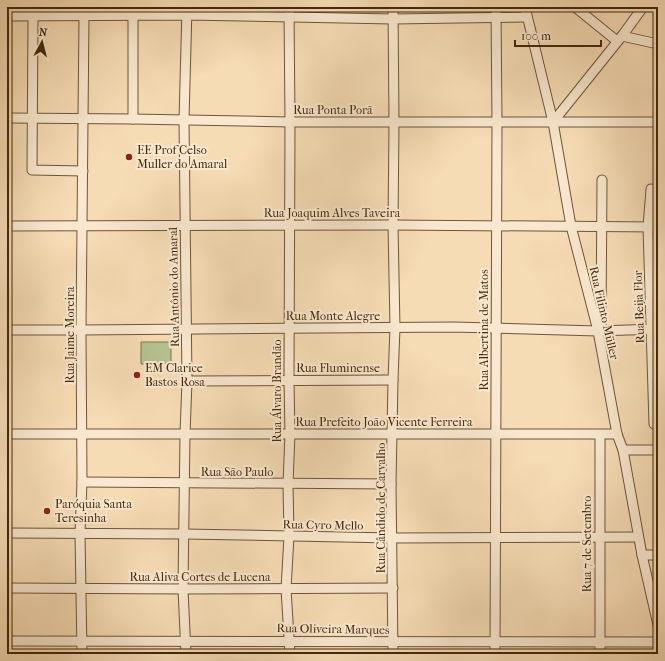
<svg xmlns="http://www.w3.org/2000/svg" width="665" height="661" font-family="'IM FELL French Canon',serif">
<rect width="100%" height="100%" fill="#f6dcb5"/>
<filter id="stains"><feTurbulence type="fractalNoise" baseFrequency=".005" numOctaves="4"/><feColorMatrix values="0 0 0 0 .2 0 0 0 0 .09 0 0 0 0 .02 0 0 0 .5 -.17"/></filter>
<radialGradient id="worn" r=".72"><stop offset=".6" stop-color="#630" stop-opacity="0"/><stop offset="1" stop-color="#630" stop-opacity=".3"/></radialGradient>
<path fill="#b7c291" stroke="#7c754e" d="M141 342H171V363L141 364Z"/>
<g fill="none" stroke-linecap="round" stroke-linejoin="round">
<g stroke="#6f5536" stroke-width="11">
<g id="minor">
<path d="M289 7 290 122 289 380 290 434 288 484 289 536 286 589 290 654"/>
<path d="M525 7 553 122 571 226 598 331 617 434 623 450 642 555 658 625"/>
<path d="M575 7 617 41"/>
<path d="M7 16 187 15 393 19 527 17"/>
<path d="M33 16 32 170 83 171"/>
<path d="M622 36 658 44"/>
<path d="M7 118 133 119 290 122H658"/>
<path d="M133 119V16"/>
<path d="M553 122 622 36 643 7"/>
<path d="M651 189 648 227 654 424"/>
<path d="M7 226 393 225 658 227"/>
<path d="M601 329 602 180"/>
<path d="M7 330H81L454 327 598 331 658 329"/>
<path d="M187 381 393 380"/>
<path d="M7 434H617"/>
<path d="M623 450H658"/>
<path d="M82 482 391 484"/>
<path d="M7 533 185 534 393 538 638 537"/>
<path d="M642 555H658"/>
<path d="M7 588 183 589 393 588"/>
<path d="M7 641 658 642"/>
<path d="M82 654 80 534 82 482 81 330 84 16"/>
<path d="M186 654 183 589 185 434 187 381 184 120 187 7"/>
<path d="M393 654 391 484 393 380 395 328 393 225 394 123 393 7"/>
<path d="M495 654 497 123 496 7"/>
<path d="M600 654V435"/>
</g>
</g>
<use href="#minor" stroke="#f9e8cf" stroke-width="9"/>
</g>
<g fill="#8f2418" stroke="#f9e8cf" stroke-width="1.5">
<circle cx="129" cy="157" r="4"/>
<circle cx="137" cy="375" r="4"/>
<circle cx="47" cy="511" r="4"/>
</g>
<g text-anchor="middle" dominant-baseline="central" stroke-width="4" stroke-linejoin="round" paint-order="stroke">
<g font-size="12" fill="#42280c" stroke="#f9e8cf">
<text x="333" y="110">Rua Ponta Porã</text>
<text x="332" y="213">Rua Joaquim Alves Taveira</text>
<text transform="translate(174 287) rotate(-91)">Rua Antônio do Amaral</text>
<text transform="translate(639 307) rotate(-92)">Rua Beija Flor</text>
<text transform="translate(604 313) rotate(77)">Rua Filinto Müller</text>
<text x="333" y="316">Rua Monte Alegre</text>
<text transform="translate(484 330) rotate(-90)">Rua Albertina de Matos</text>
<text transform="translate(70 335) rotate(-90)">Rua Jaime Moreira</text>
<text x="338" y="368">Rua Fluminense</text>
<text transform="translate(277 391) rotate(-90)">Rua Álvaro Brandão</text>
<text x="384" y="422">Rua Prefeito João Vicente Ferreira</text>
<text x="237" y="472">Rua São Paulo</text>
<text transform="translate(381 508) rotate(-90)">Rua Cândido de Carvalho</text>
<text transform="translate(323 525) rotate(1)">Rua Cyro Mello</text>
<text transform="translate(587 544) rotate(-90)">Rua 7 de Setembro</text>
<text x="200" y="577">Rua Aliva Cortes de Lucena</text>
<text transform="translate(333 629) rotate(1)">Rua Oliveira Marques</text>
</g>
<g font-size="12" fill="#42280c" stroke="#f9e8cf" text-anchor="start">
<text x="137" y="150">EE Prof Celso<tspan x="137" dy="14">Muller do Amaral</tspan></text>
<text x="145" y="368">EM Clarice<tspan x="145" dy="14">Bastos Rosa</tspan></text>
<text x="55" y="504">Paróquia Santa<tspan x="55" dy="14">Teresinha</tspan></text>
</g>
</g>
<rect width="665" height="661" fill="none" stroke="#f6dcb5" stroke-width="24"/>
<rect x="8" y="8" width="649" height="645" fill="none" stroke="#42280c" stroke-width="2"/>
<rect x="12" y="12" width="641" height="637" fill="none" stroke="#42280c"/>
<g transform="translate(42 42) rotate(7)" stroke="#f9e8cf" stroke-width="3" paint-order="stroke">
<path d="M0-3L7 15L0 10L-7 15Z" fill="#42280c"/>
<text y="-6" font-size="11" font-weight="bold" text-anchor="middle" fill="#42280c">N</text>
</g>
<path d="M515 40v6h86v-6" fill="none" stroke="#42280c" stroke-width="2"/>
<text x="521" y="40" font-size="12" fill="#42280c" stroke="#f9e8cf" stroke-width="3" paint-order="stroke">100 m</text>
<rect width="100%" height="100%" filter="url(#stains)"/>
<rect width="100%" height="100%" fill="url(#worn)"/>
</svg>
